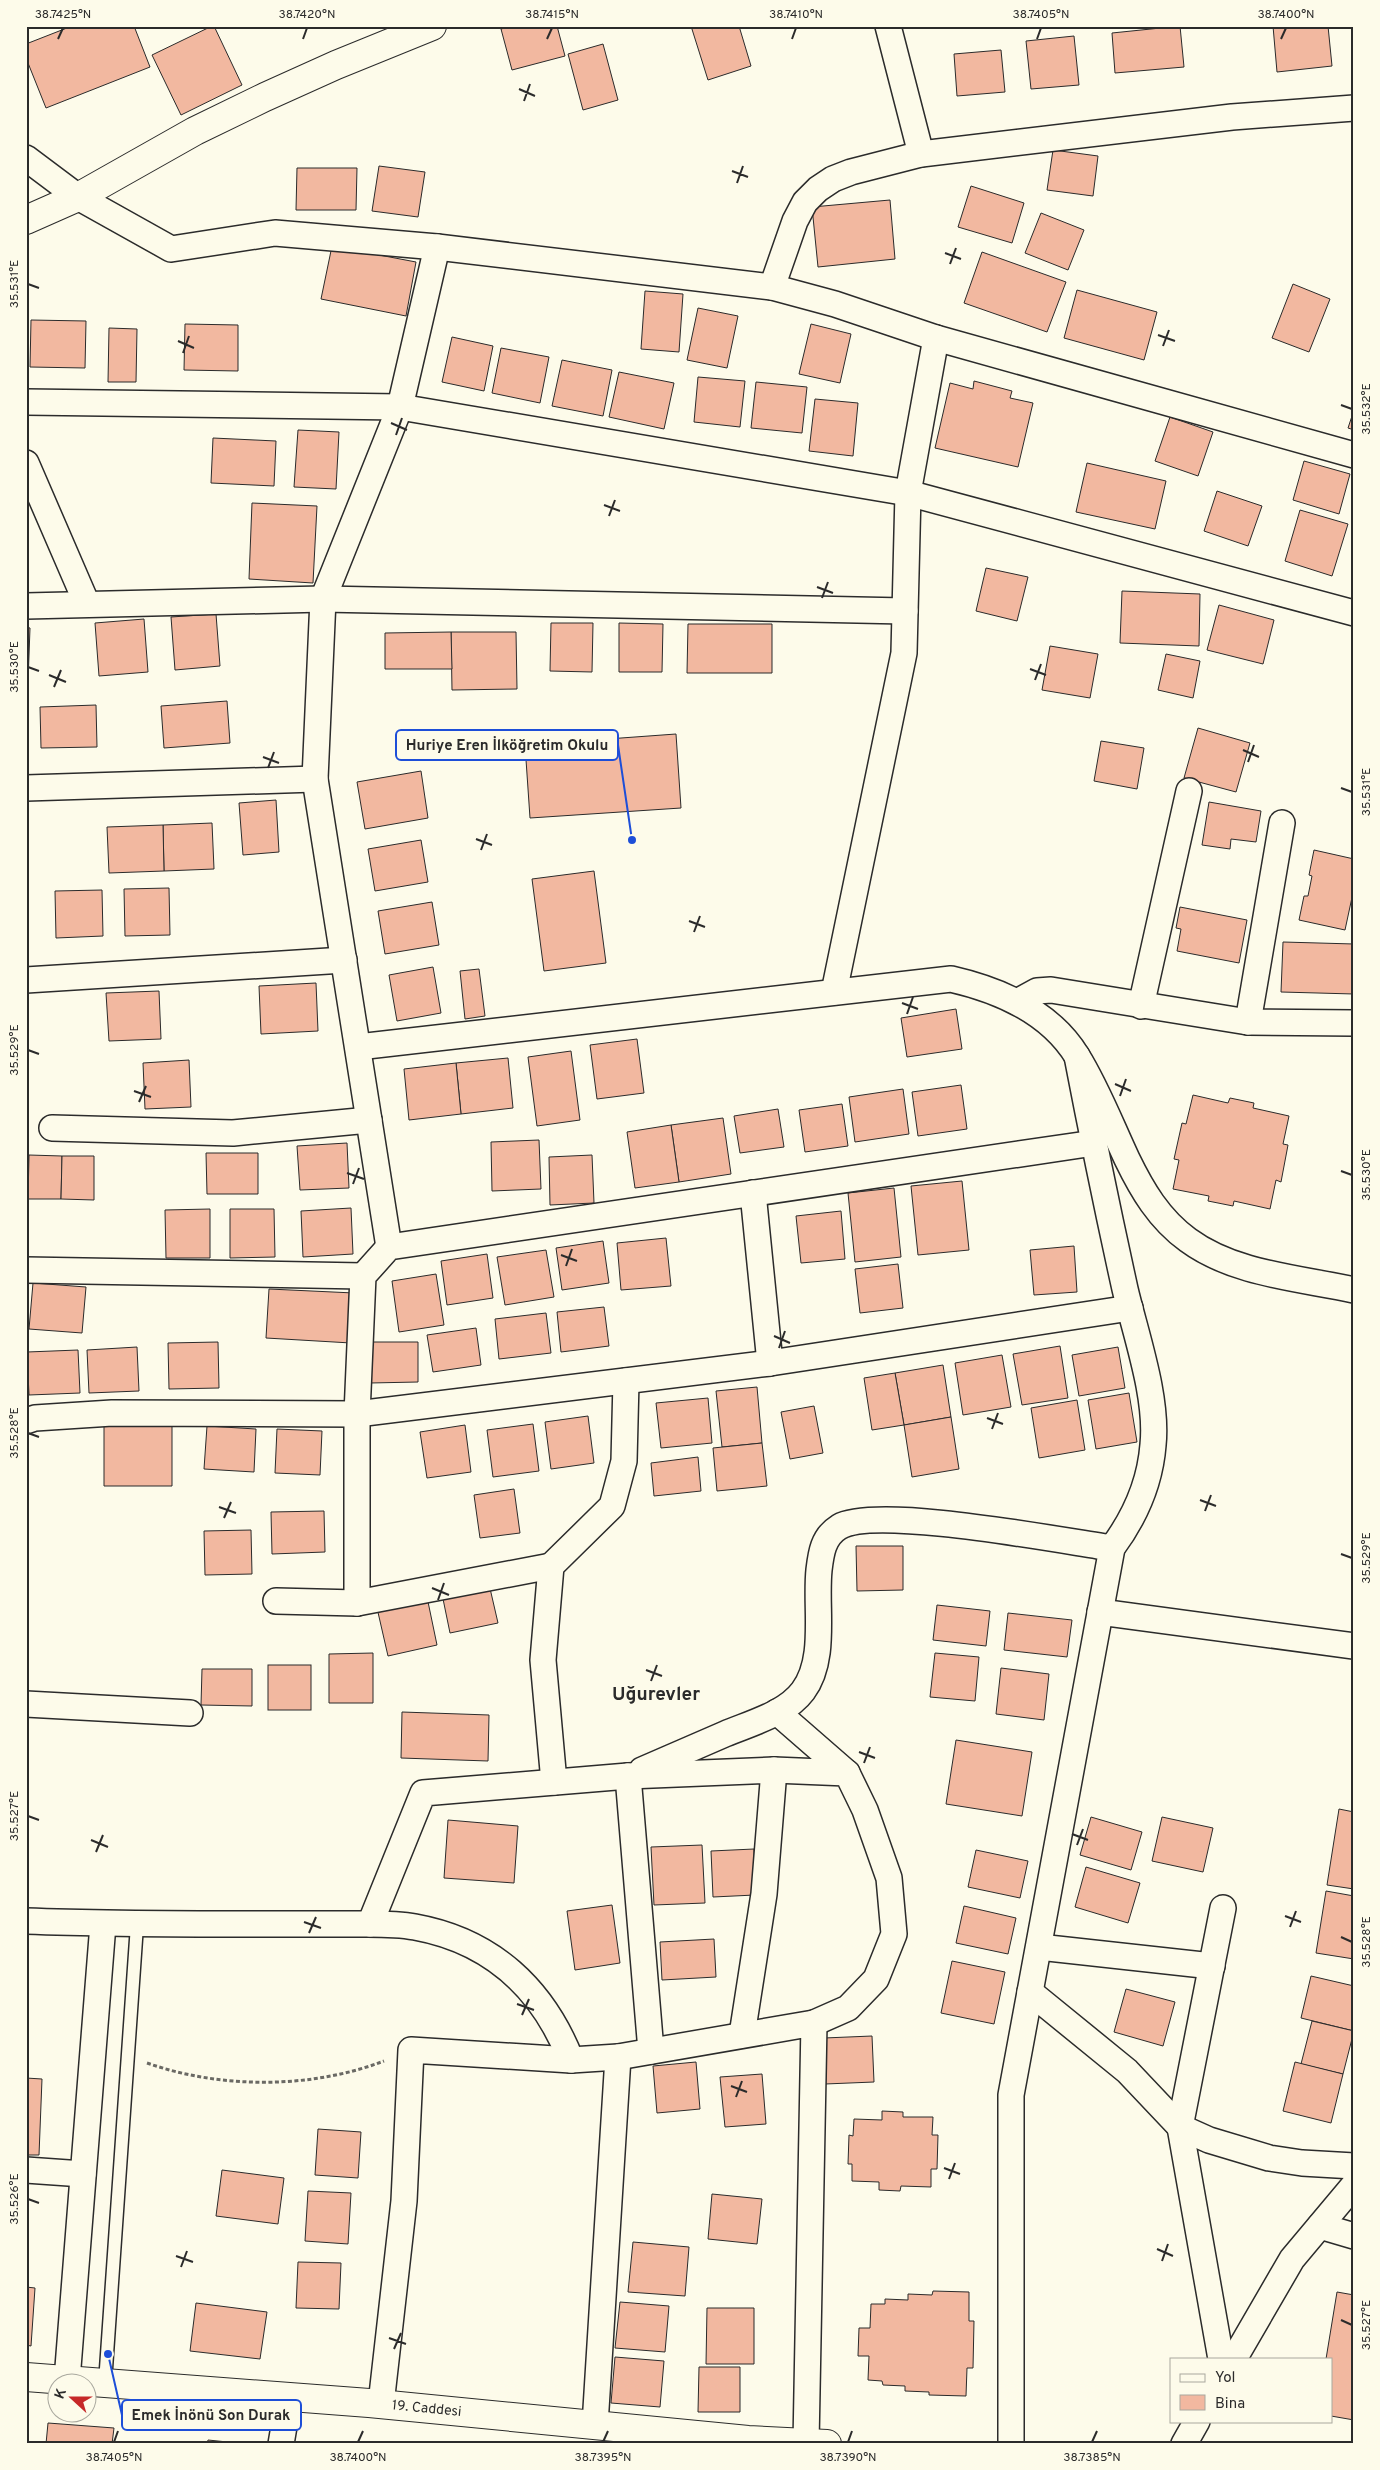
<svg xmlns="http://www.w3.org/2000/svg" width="1380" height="2470" font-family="Overpass,sans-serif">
<rect width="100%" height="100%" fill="#fdfbea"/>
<g fill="#f2b8a0" stroke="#2b2b2b">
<path d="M72 26H134L150 67 46 108 26 58V44Z"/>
<path d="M212 26H214L242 85 181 115 152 55Z"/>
<path d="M512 26H557L565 56 512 70 501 29Z"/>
<path d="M691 26H739L751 66 708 80Z"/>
<path d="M1180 26 1184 67 1115 73 1112 33Z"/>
<path d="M1273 26H1328L1332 66 1277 72Z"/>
<path d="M1074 36 1079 85 1031 89 1026 41Z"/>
<path d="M603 44 618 100 583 110 568 54Z"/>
<path d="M1001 50 1005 92 957 96 954 54Z"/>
<path d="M1053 150 1098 156 1093 196 1047 190Z"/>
<path d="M379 166 425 172 418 217 372 211Z"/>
<path d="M297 168H357L356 210H296Z"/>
<path d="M971 186 1024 203 1012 243 958 227Z"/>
<path d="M890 200 895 259 818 267 812 207Z"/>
<path d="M1041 213 1084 230 1068 270 1025 253Z"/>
<path d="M332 246 416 262 406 316 321 299Z"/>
<path d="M982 252 1066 282 1047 332 964 303Z"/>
<path d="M1293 284 1330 299 1309 352 1272 338Z"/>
<path d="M1077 290 1157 312 1144 360 1064 338Z"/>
<path d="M645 291 683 294 679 352 641 349Z"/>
<path d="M698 308 738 316 727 368 687 360Z"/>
<path d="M31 320 86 321 85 368 30 367Z"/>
<path d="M185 324 238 325V371L184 370Z"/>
<path d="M811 324 851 334 840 383 799 374Z"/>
<path d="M109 328 137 329 136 382H108Z"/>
<path d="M452 337 493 346 484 391 442 382Z"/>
<path d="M501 348 549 357 540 403 492 393Z"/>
<path d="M562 360 612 370 603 416 552 406Z"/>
<path d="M619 372 674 383 664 429 609 417Z"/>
<path d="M698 377 745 381 740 427 694 422Z"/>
<path d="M974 381 1012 391 1010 398 1033 403 1018 467 935 448 950 383 973 389Z"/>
<path d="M756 382 807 387 802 433 751 428Z"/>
<path d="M815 399 858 403 853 456 809 451Z"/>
<path d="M1354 410V430L1348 428Z"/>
<path d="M1170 417 1213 432 1198 476 1155 461Z"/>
<path d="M298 430 339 432 336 489 294 487Z"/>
<path d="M213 438 276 441 274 486 211 483Z"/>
<path d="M1304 461 1350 474 1339 514 1293 500Z"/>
<path d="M1087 463 1166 481 1155 529 1076 512Z"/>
<path d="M1217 491 1262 506 1248 546 1204 531Z"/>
<path d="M252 503 317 506 313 583 249 579Z"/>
<path d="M1300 510 1348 524 1332 576 1285 561Z"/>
<path d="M986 568 1028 577 1017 621 976 611Z"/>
<path d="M1122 591 1200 594 1199 646 1120 643Z"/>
<path d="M1219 605 1274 620 1263 664 1207 650Z"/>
<path d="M216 614 220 666 175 670 171 617Z"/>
<path d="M144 619 148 672 99 676 95 623Z"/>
<path d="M551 623H593L592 672 550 671Z"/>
<path d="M619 623 663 624 662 672H619Z"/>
<path d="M688 624H772V673H687Z"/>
<path d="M26 627 30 628 28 682H26Z"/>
<path d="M451 632H516L517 689 452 690Z"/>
<path d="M451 632 452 669H385V633Z"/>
<path d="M1050 646 1098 654 1090 698 1042 690Z"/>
<path d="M1166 654 1200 661 1193 698 1158 690Z"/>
<path d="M227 701 230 743 164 748 161 706Z"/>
<path d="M96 705 97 747 41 748 40 707Z"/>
<path d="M1198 728 1250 743 1236 792 1184 778Z"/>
<path d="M676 734 681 808 530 818 525 745Z"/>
<path d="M1101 741 1144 748 1137 789 1094 781Z"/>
<path d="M421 771 428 818 365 829 357 782Z"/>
<path d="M276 800 279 852 243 855 239 803Z"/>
<path d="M1209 802 1261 811 1256 842 1231 839 1230 849 1202 845Z"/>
<path d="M212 823 214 869 164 871 163 825Z"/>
<path d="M163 825 164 871 109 873 107 827Z"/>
<path d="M421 840 428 882 375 891 368 849Z"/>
<path d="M1314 850 1354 859V888L1345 930 1299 920 1304 896H1308L1312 876 1309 875Z"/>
<path d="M594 871 606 963 544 971 532 879Z"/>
<path d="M169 888 170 935 125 936 124 889Z"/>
<path d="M102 890 103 936 56 938 55 891Z"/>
<path d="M432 902 439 945 385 954 378 911Z"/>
<path d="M1180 907 1247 920 1239 963 1177 951 1181 929 1176 928Z"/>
<path d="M1283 942 1354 944V994L1281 992Z"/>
<path d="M433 967 441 1013 397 1021 389 975Z"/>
<path d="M479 969 485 1016 465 1019 460 971Z"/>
<path d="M316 983 318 1031 261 1034 259 986Z"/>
<path d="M159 991 161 1039 109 1041 106 993Z"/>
<path d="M956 1009 962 1049 907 1057 901 1018Z"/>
<path d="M637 1039 644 1093 597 1099 590 1045Z"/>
<path d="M571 1051 580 1120 537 1126 528 1057Z"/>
<path d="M508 1058 513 1108 461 1114 456 1063Z"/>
<path d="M189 1060 191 1107 145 1109 143 1063Z"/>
<path d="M456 1063 461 1114 409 1120 404 1069Z"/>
<path d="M961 1085 967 1129 918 1136 912 1092Z"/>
<path d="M903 1089 909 1134 855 1142 849 1097Z"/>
<path d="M1193 1095 1228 1103 1230 1098 1254 1103 1253 1108 1289 1116 1283 1144 1288 1145 1281 1182 1276 1180 1270 1209 1234 1201 1233 1206 1208 1201 1209 1196 1173 1189 1179 1160 1174 1159 1182 1123 1186 1124Z"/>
<path d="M842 1104 848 1146 805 1152 799 1110Z"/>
<path d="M778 1109 784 1147 740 1153 734 1116Z"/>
<path d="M723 1118 731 1174 679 1182 671 1125Z"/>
<path d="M671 1125 679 1182 635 1188 627 1132Z"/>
<path d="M539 1140 541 1189 492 1191 491 1142Z"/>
<path d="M347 1143 349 1188 300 1190 297 1146Z"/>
<path d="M206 1153H258V1194H207Z"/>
<path d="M29 1155 62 1156 61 1199H28Z"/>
<path d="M592 1155 594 1203 550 1205 549 1157Z"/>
<path d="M62 1156H94V1200L61 1199Z"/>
<path d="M962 1181 969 1250 918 1255 911 1186Z"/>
<path d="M894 1188 901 1257 855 1262 848 1193Z"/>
<path d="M351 1208 353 1254 303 1257 301 1211Z"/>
<path d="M210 1209V1258H166L165 1210Z"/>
<path d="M230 1209H274L275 1257 230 1258Z"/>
<path d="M841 1211 845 1259 801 1263 796 1216Z"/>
<path d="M666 1238 671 1286 621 1290 617 1243Z"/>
<path d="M603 1241 609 1283 562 1290 556 1248Z"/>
<path d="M1074 1246 1077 1292 1034 1295 1030 1250Z"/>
<path d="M546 1250 554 1297 505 1305 497 1257Z"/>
<path d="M487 1254 493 1298 447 1305 441 1261Z"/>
<path d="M898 1264 903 1308 860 1313 855 1269Z"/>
<path d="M436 1274 444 1325 399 1332 392 1281Z"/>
<path d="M33 1283 86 1287 82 1333 29 1329Z"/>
<path d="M269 1289 354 1293 351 1343 266 1338Z"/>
<path d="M604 1307 609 1346 561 1352 557 1312Z"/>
<path d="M546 1313 551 1353 499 1359 495 1319Z"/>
<path d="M476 1328 481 1365 433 1372 427 1335Z"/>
<path d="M218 1342 219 1388 169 1389 168 1343Z"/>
<path d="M370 1342H418V1382L370 1383Z"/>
<path d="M1060 1346 1068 1398 1022 1405 1013 1354Z"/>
<path d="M137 1347 139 1391 89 1393 87 1350Z"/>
<path d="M1118 1347 1125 1388 1079 1396 1072 1355Z"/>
<path d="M78 1350 80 1393 29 1395 27 1352Z"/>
<path d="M1002 1355 1011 1407 963 1415 955 1363Z"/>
<path d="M943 1365 951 1417 904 1425 895 1373Z"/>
<path d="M895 1373 904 1425 872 1430 864 1378Z"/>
<path d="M757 1387 762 1443 722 1447 716 1391Z"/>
<path d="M1129 1393 1137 1442 1096 1449 1088 1400Z"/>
<path d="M708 1398 712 1443 661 1448 656 1403Z"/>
<path d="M1077 1400 1085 1450 1039 1458 1031 1408Z"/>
<path d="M814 1406 823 1453 790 1459 781 1412Z"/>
<path d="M588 1416 594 1463 551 1469 545 1422Z"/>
<path d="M951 1417 959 1469 912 1477 904 1425Z"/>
<path d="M533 1424 539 1471 493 1477 487 1430Z"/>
<path d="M104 1425 172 1426V1486H104Z"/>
<path d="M465 1425 471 1472 427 1478 420 1432Z"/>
<path d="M207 1426 256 1429 254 1472 204 1469Z"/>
<path d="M277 1429 322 1431 320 1475 275 1473Z"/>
<path d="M762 1443 767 1486 717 1491 713 1448Z"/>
<path d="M698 1457 701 1491 654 1496 651 1463Z"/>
<path d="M514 1489 520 1533 480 1538 474 1495Z"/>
<path d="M324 1511 325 1552 272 1554 271 1512Z"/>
<path d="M251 1530 252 1574 205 1575 204 1531Z"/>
<path d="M856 1546H903V1590L857 1591Z"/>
<path d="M489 1584 498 1623 450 1633 442 1594Z"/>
<path d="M427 1597 437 1645 388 1656 377 1608Z"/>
<path d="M937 1605 990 1611 986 1646 933 1640Z"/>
<path d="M1008 1613 1072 1620 1067 1657 1004 1650Z"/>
<path d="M373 1653V1703H329V1654Z"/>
<path d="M935 1653 979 1657 975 1701 930 1697Z"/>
<rect x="268" y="1665" width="43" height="45"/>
<path d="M1001 1668 1049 1674 1044 1720 996 1714Z"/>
<path d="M202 1669H252V1706L201 1705Z"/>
<path d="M402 1712 489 1715 488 1761 401 1758Z"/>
<path d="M956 1740 1032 1752 1022 1816 946 1804Z"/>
<path d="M1339 1809 1354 1812V1889L1327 1885Z"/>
<path d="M1091 1817 1142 1832 1131 1870 1080 1855Z"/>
<path d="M1162 1817 1213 1828 1203 1872 1152 1861Z"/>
<path d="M448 1820 518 1826 514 1883 444 1878Z"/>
<path d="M702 1845 705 1903 654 1905 651 1847Z"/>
<path d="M754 1849 755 1895 713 1897 711 1851Z"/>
<path d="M976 1850 1028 1861 1020 1898 968 1887Z"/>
<path d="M1086 1867 1140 1883 1128 1923 1075 1907Z"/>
<path d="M1326 1891 1354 1896V1959L1316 1953Z"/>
<path d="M612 1905 620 1963 575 1970 567 1911Z"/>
<path d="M964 1906 1016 1918 1008 1954 956 1943Z"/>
<path d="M714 1939 716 1977 662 1980 660 1942Z"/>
<path d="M952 1961 1005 1972 994 2024 941 2013Z"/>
<path d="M1311 1976 1354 1986V2031L1301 2018Z"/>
<path d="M1126 1989 1175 2002 1163 2046 1114 2032Z"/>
<path d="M1312 2021 1354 2031 1343 2074 1301 2064Z"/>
<path d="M872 2036 874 2082 825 2084 824 2038Z"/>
<path d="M696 2062 700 2109 657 2113 653 2066Z"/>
<path d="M1295 2062 1343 2074 1331 2123 1283 2111Z"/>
<path d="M762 2074 766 2124 725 2127 720 2077Z"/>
<path d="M26 2078 42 2079 39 2155H26Z"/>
<path d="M882 2111 903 2112V2117H933L932 2135H938L937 2169H931V2187L901 2186 900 2191 879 2190V2182L852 2181V2164H848L849 2135 853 2136 854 2119 882 2120Z"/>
<path d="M318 2129 361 2132 358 2178 315 2175Z"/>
<path d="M222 2170 284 2178 278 2224 216 2216Z"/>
<path d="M308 2191 351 2193 348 2244 305 2241Z"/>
<path d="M712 2194 762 2199 757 2244 708 2239Z"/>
<path d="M633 2242 689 2247 685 2296 628 2292Z"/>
<path d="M298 2262 341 2263 339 2309 296 2308Z"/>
<path d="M26 2287 35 2288 31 2346 26 2345Z"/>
<path d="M933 2291 969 2292V2321H974L973 2368H967L966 2396 929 2395V2392L905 2391V2386L883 2385 882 2381 868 2380 869 2356H858L859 2328H870L871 2304H885V2299L908 2300V2294L932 2295Z"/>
<path d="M1337 2292 1354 2295V2420L1331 2416V2359H1326Z"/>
<path d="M620 2302 669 2306 665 2352 615 2348Z"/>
<path d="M196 2303 267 2312 260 2359 190 2351Z"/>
<path d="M707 2308H754V2364H706Z"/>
<path d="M615 2357 664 2361 660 2407 611 2403Z"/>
<path d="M699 2367H740V2412H698Z"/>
<path d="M48 2423 114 2428 112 2444H46Z"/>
<path d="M208 2440 247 2444H207Z"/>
</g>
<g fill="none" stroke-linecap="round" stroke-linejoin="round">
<g stroke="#2b2b2b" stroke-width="15">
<path id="service" d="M105 2383 137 1925"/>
</g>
<g stroke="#2b2b2b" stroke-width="28">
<g id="minor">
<path d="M888 26 921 154"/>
<path d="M26 158 78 197 171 249 275 233 437 247 772 287 795 221 805 202 818 189 833 179 851 172 921 154 1232 117 1354 108"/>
<path d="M772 287 835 304 936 338 1354 455"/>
<path d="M26 402 400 407 908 493 1354 613"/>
<path d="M26 463 87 604"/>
<path d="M26 606 323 599 905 611"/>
<path d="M26 788 315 779"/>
<path d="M26 980 344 960"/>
<path d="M834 992 904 653 908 493 936 338"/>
<path d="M1017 1002 1037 991 1051 990 1248 1022 1354 1023"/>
<path d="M1141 1006 1189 791"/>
<path d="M1248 1022 1282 823"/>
<path d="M358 1047 951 979C999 990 1050 1012 1077 1056 1097 1088 1111 1125 1127 1159 1142 1190 1159 1219 1188 1240 1234 1274 1299 1278 1354 1290"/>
<path d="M52 1128 233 1133 369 1120"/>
<path d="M753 1193 770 1363"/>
<path d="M389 1247 315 779 323 599 400 407 437 247"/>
<path d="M26 1270 363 1276"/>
<path d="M26 1421 35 1418 112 1413 357 1414 770 1363 1130 1308"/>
<path d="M276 1601 357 1603 551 1566"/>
<path d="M357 1603V1414L363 1276 389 1247 1094 1143"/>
<path d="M1100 1612 1354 1646"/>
<path d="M26 1704 190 1713"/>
<path d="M777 1712 847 1773"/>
<path d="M642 1770C670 1758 697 1746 725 1734 751 1723 786 1714 803 1691 827 1659 815 1608 819 1570 821 1553 823 1537 839 1527 876 1505 1062 1541 1112 1548"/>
<path d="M774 1770 847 1773 865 1810 889 1878 894 1934 876 1979 848 2008 814 2023"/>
<path d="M628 1776 651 2051"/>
<path d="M554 1782 543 1660 551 1566 612 1506 624 1461 626 1381"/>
<path d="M26 1921C102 1924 177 1924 253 1924 286 1924 318 1924 351 1924 372 1924 394 1923 415 1927 492 1941 543 1989 571 2060"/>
<path d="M370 1924 423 1793 628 1776 774 1770 764 1894 742 2035"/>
<path d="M1039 1947 1212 1966"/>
<path d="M1030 1992 1127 2071 1180 2127 1209 2140 1269 2158 1302 2163 1354 2166"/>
<path d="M26 2170 83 2174"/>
<path d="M1320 2226 1354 2236"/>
<path d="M1221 2359 1180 2127 1223 1908"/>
<path d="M1234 2359 1292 2259 1354 2185"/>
<path d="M67 2380 103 1924"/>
<path d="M381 2404 404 2201 411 2050 571 2060 618 2057 814 2023 806 2443"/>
<path d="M595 2425 618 2057"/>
<path d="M281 2444 289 2397"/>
<path d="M1011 2444V2095L1112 1548C1135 1517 1150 1484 1153 1445 1158 1397 1136 1336 1125 1289 1108 1212 1092 1134 1077 1056"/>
<path d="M1184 2444 1197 2421"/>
</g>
</g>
<g stroke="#2b2b2b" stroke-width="30">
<g id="tertiary">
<path d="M26 220 78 197 195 131 265 97 336 65 432 26"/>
<path id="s1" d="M26 2377 369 2403 748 2440 827 2444"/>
</g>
</g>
<path stroke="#6a6964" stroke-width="3" stroke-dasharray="4 2.5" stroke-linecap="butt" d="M147 2063C221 2089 311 2089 384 2061"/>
<use href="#service" stroke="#fdfbea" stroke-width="12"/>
<use href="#minor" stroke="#fdfbea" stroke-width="25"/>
<use href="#tertiary" stroke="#fdfbea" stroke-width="28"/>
</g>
<path fill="none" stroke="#2b2b2b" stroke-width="2" d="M58 39 63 28M303 39 307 28M547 39 552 28M792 39 796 28M1037 39 1041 28M1281 39 1286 28M519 89 535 96M524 101 530 84M732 171 748 177M737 183 743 166M945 253 961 259M950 264 956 248M28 284 39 288M1158 335 1175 341M178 341 194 348M1163 346 1169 330M183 353 189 336M1341 405 1352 409M391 423 407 430M396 435 402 418M604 505 620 511M609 516 615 500M817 587 833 593M822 598 828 582M28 667 39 671M1030 669 1046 675M49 675 66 682M1035 680 1041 664M54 687 61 670M1243 750 1259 757M263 757 279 763M1248 762 1254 745M268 768 274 752M1341 788 1352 792M476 839 492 845M481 850 487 834M689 921 705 927M694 932 700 916M902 1003 918 1009M907 1014 913 997M28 1050 39 1054M1115 1084 1131 1091M134 1091 151 1097M1120 1096 1126 1079M139 1102 146 1086M1341 1171 1352 1175M347 1173 364 1179M353 1184 359 1168M561 1255 577 1261M566 1266 572 1249M774 1336 790 1343M779 1348 785 1331M987 1418 1003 1424M992 1429 998 1413M28 1433 39 1437M1200 1500 1216 1506M219 1507 236 1513M1205 1511 1211 1495M224 1518 231 1502M1341 1554 1352 1558M432 1588 449 1595M438 1600 444 1583M646 1670 662 1676M651 1681 657 1665M859 1752 875 1758M864 1763 870 1747M28 1816 39 1820M1072 1834 1088 1840M91 1840 108 1847M1077 1845 1083 1829M96 1852 103 1835M1285 1916 1301 1922M304 1922 321 1928M1290 1927 1296 1911M309 1933 316 1917M1341 1937 1352 1942M517 2004 534 2010M522 2015 529 1999M731 2086 747 2092M736 2097 742 2081M944 2168 960 2174M949 2179 955 2163M28 2199 39 2203M1157 2249 1173 2256M176 2256 193 2262M1162 2261 1168 2244M181 2267 187 2251M1341 2320 1352 2325M389 2338 406 2344M394 2349 401 2333M114 2442 118 2431M358 2442 363 2431M603 2442 608 2431M848 2442 852 2431M1092 2442 1097 2431"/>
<g text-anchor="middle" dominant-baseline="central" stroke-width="4" stroke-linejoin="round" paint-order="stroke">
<g font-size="14" fill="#2b2b2b" stroke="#fdfbea">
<text stroke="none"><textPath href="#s1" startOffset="402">19. Caddesi</textPath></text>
</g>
<g font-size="19" font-weight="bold" fill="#2b2b2b" stroke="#fdfbea">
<text x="656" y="1695">Uğurevler</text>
</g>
</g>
<path fill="none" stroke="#1d4ed8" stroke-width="2" d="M632 840L618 745M108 2354L122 2415"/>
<g fill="#1d4ed8" stroke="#fdfbea" stroke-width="2">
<circle cx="632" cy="840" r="5"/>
<circle cx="108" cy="2354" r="5"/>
</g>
<g fill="#fdfbea" stroke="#1d4ed8" stroke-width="2">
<rect x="396" y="730" width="222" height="30" rx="5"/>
<rect x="122" y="2400" width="179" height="30" rx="5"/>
</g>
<g font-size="15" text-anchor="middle" font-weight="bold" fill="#2b2b2b">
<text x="507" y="750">Huriye Eren İlköğretim Okulu</text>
<text x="211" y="2420">Emek İnönü Son Durak</text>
</g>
<rect width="1380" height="2470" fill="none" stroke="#fdfbea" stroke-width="55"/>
<rect x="1170" y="2358" width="162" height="65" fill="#fdfbea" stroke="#a9a89e"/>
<rect x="1180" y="2374" width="25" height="8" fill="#fdfbea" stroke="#a9a89e"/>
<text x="1215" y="2382" font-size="15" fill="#2b2b2b">Yol</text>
<rect x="1180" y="2395" width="25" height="15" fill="#f2b8a0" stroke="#a9a89e"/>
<text x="1215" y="2408" font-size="15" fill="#2b2b2b">Bina</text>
<g transform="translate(72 2398) rotate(291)"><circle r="24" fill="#fdfbea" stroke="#a9a89e"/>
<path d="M0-4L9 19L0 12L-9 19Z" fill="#c62828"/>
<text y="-8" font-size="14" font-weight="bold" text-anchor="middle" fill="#2b2b2b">K</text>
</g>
<rect x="28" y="28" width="1324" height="2414" fill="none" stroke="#2b2b2b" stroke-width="2"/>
<g font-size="12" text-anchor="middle" fill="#2b2b2b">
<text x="63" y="18">38.7425°N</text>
<text x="307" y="18">38.7420°N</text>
<text x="552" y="18">38.7415°N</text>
<text x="796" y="18">38.7410°N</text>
<text x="1041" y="18">38.7405°N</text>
<text x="1286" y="18">38.7400°N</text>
<text transform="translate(14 284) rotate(-90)" y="4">35.531°E</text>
<text transform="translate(1366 409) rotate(-90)" y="4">35.532°E</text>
<text transform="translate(14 667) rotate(-90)" y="4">35.530°E</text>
<text transform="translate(1366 792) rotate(-90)" y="4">35.531°E</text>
<text transform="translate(14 1050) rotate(-90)" y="4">35.529°E</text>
<text transform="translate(1366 1175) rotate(-90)" y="4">35.530°E</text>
<text transform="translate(14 1433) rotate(-90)" y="4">35.528°E</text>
<text transform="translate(1366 1558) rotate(-90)" y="4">35.529°E</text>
<text transform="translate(14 1816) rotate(-90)" y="4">35.527°E</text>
<text transform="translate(1366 1942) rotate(-90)" y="4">35.528°E</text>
<text transform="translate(14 2199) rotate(-90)" y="4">35.526°E</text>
<text transform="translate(1366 2325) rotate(-90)" y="4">35.527°E</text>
<text x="114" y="2461">38.7405°N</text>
<text x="358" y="2461">38.7400°N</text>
<text x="603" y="2461">38.7395°N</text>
<text x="848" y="2461">38.7390°N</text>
<text x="1092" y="2461">38.7385°N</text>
</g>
</svg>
